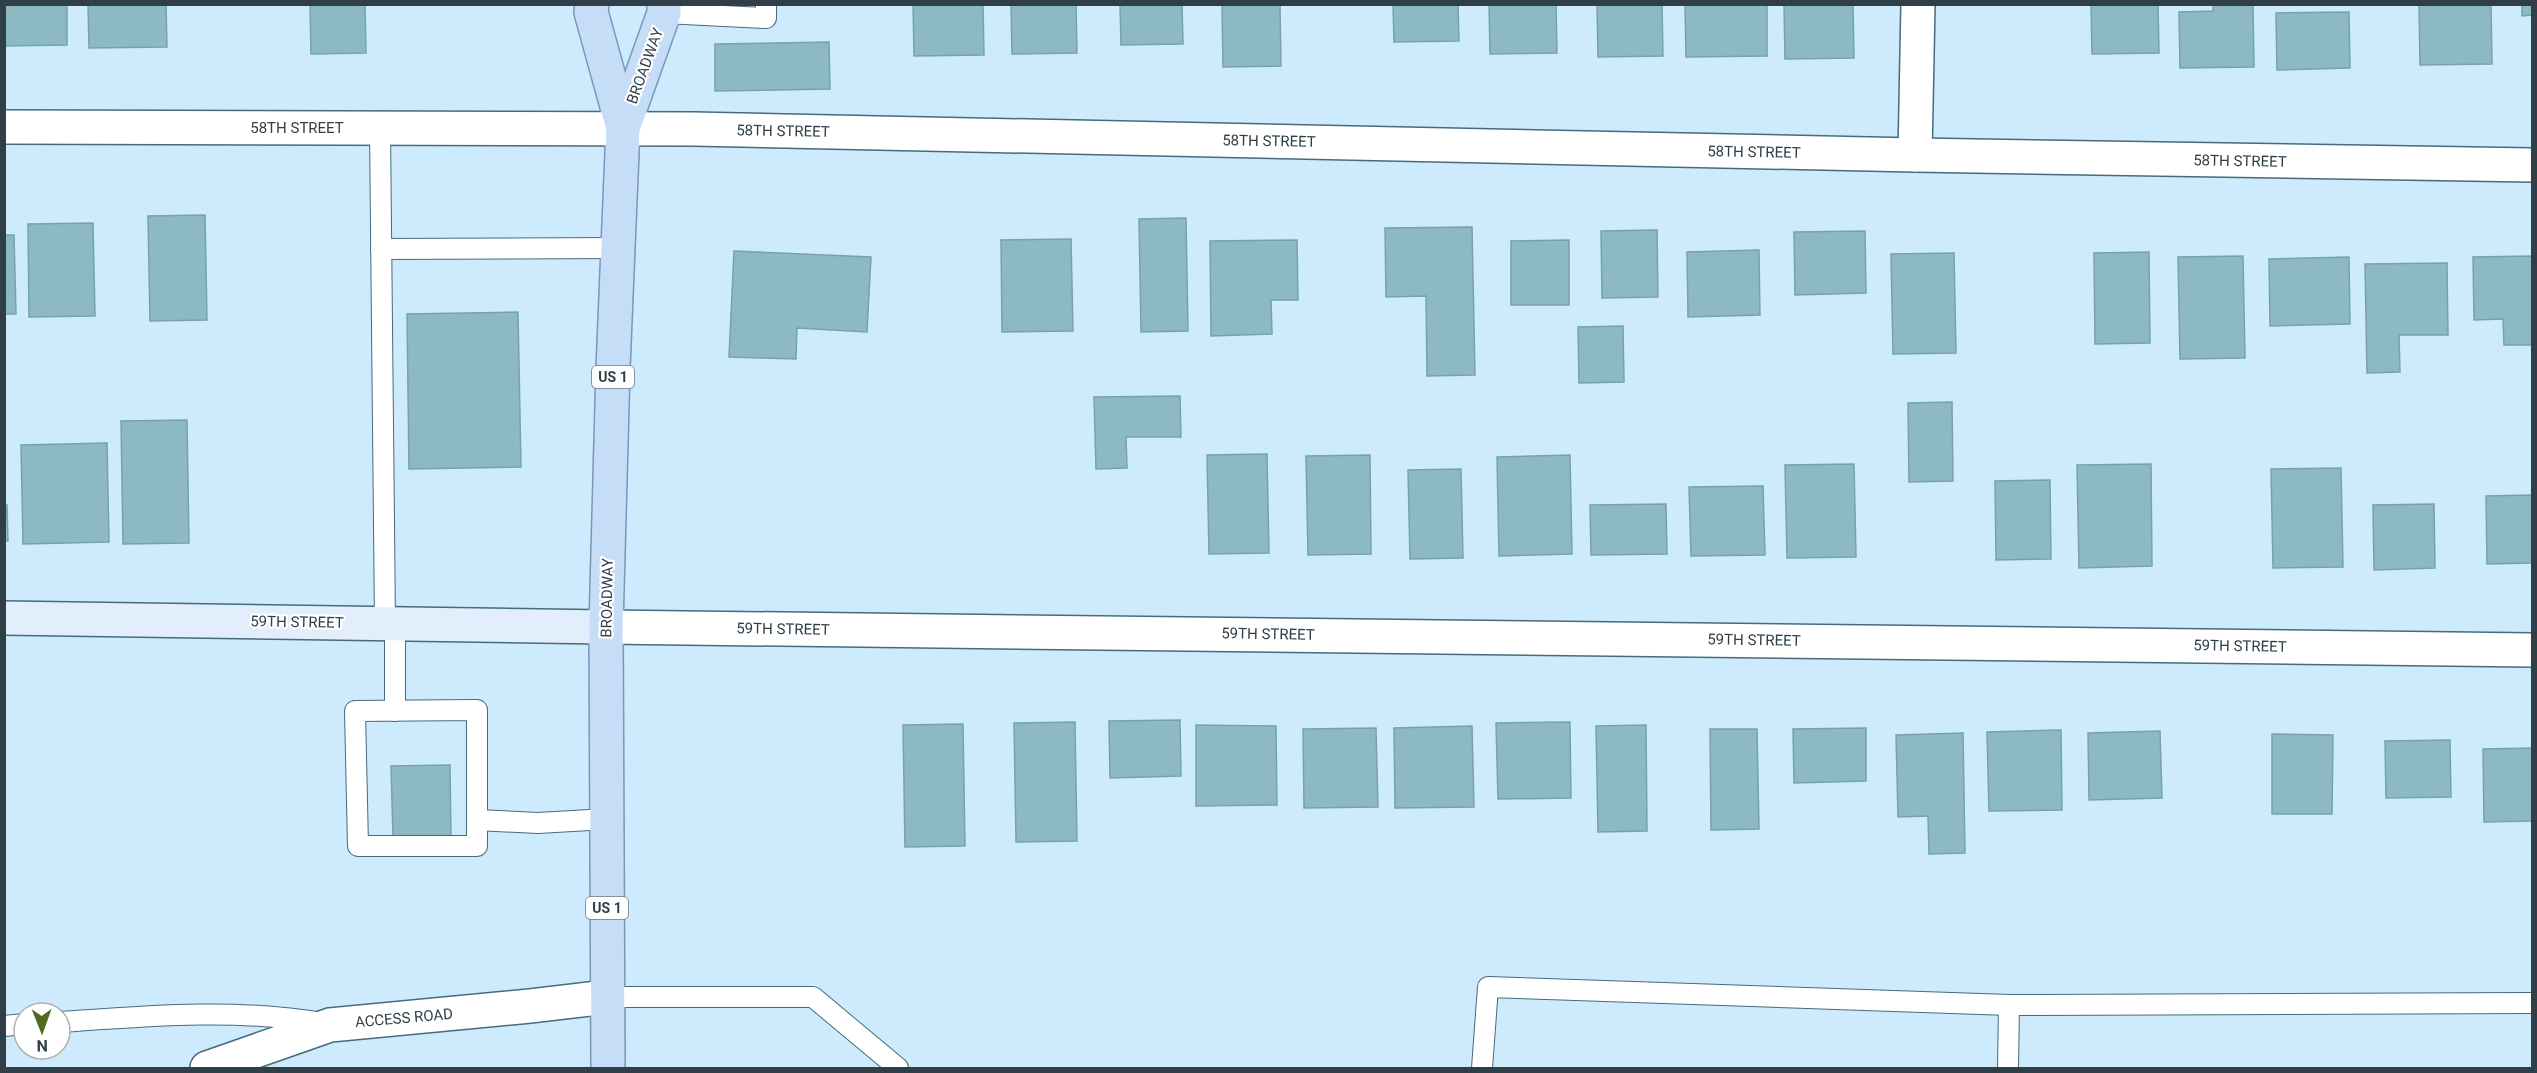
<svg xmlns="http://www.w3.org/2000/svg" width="2537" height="1073" font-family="Roboto,sans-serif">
<rect width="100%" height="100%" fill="#cdebfc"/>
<g fill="#8cb9c2" stroke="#76a3ab" stroke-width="1.5">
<path d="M4 4H67V45L4 46Z"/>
<path d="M88 4H166L167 47 89 48Z"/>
<path d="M310 4H365L366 53 311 54Z"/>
<path d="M913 4H983L984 55 914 56Z"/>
<path d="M1011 4H1076L1077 53 1012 54Z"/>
<path d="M1120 4H1182L1183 44 1121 45Z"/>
<path d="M1222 4H1280L1281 66 1223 67Z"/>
<path d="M1393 4H1458L1459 41 1394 42Z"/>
<path d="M1489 4H1556L1557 53 1490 54Z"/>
<path d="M1597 4H1662L1663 56 1598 57Z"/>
<path d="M1685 4H1767V56L1686 57Z"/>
<path d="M1784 4H1853L1854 58 1785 59Z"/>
<path d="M2091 4H2158L2159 53 2092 54Z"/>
<path d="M2213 4H2253L2254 67 2180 68 2179 12 2213 11Z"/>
<path d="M2419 4H2491L2492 64 2420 65Z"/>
<path d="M2522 4H2532V15L2522 16Z"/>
<path d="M2349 12 2350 68 2277 70 2276 13Z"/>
<path d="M829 42 830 89 715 91V44Z"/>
<path d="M205 215 207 320 150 321 148 216Z"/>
<path d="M1186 218 1188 331 1141 332 1139 219Z"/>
<path d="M93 223 95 316 29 317 28 224Z"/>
<path d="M1472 227 1475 375 1427 376 1426 296 1386 297 1385 228Z"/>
<path d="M1657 230 1658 297 1602 298 1601 231Z"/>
<path d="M1865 231 1866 293 1795 295 1794 232Z"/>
<path d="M4 235H14L16 314H4Z"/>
<path d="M1071 239 1073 331 1002 332 1001 240Z"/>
<path d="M1297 240 1298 300H1271L1272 334 1211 336 1210 241Z"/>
<path d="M1569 240V305H1511V241Z"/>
<path d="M1759 250 1760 315 1688 317 1687 252Z"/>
<path d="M734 251 871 257 867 332 797 328 796 359 729 357Z"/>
<path d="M2149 252 2150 343 2095 344 2094 253Z"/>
<path d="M1954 253 1956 353 1893 354 1891 254Z"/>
<path d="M2243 256 2245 358 2180 359 2178 257Z"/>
<path d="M2532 256V345H2504L2503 319 2474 320 2473 257Z"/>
<path d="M2349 257 2350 324 2270 326 2269 259Z"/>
<path d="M2447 263 2448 335H2399L2400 372 2367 373 2365 264Z"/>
<path d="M518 312 521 467 409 469 407 314Z"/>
<path d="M1623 326 1624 382 1579 383 1578 327Z"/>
<path d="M1180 396 1181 437H1126L1127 468 1096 469 1094 397Z"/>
<path d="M1952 402 1953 481 1909 482 1908 403Z"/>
<path d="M187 420 189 543 123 544 121 421Z"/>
<path d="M107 443 109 542 23 544 21 445Z"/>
<path d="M1267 454 1269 553 1209 554 1207 455Z"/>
<path d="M1370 455 1371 554 1308 555 1306 456Z"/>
<path d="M1570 455 1572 554 1499 556 1497 457Z"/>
<path d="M1854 464 1856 557 1787 558 1785 465Z"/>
<path d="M2151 464 2152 566 2079 568 2077 465Z"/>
<path d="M2341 468 2343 567 2273 568 2271 469Z"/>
<path d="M1461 469 1463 558 1410 559 1408 470Z"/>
<path d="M2050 480 2051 559 1996 560 1995 481Z"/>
<path d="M1763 486 1765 555 1691 556 1689 487Z"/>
<path d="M2532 495V563L2487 564 2486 496Z"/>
<path d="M1666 504 1667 554 1591 555 1590 505Z"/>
<path d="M2434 504 2435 568 2374 570 2373 505Z"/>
<path d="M4 505H7L8 541H4Z"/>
<path d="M1180 720 1181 776 1110 778 1109 721Z"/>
<path d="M1075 722 1077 841 1016 842 1014 723Z"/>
<path d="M1570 722 1571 798 1498 799 1496 723Z"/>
<path d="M963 724 965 846 905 847 903 725Z"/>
<path d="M1196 725 1276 726 1277 805 1196 806Z"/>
<path d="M1646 725 1647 831 1598 832 1596 726Z"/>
<path d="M1472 726 1474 807 1395 808 1394 728Z"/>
<path d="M1376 728 1378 807 1304 808 1303 729Z"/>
<path d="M1866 728V781L1794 783 1793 729Z"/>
<path d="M1710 729H1757L1759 829 1711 830Z"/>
<path d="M2061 730 2062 810 1989 811 1987 732Z"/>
<path d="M2160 731 2162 798 2089 800 2088 733Z"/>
<path d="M1963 733 1965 853 1929 854 1928 816 1898 817 1896 735Z"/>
<path d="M2272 734 2333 735 2332 814H2272Z"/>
<path d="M2450 740 2451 797 2386 798 2385 741Z"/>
<path d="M2532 748V821L2484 822 2483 749Z"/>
<path d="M450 765 451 836 393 837 391 766Z"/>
</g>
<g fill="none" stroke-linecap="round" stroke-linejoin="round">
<g stroke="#476b7c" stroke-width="22">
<g id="lane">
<path d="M664 13 766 18V4"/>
<path d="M380 128 385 624"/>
<path d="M381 249 618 248"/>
<path d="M395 711V623"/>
<path d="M477 820V846H358L355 711 477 710V820L538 823 607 819"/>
<path d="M607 997H813L898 1068"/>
<path d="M60 1022C146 1016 236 1008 322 1023"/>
<path d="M4 1026 24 1024"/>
<path d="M1482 1068 1488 987 2009 1005"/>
<path d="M2008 1068 2009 1005 2532 1003"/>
</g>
</g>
<g stroke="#476b7c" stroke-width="36">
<g id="street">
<path d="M4 127 694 129 1915 155 2532 165"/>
<path d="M1915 155 1918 4"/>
<path d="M606 627 2532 650"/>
<path d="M207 1068 330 1025 530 1006 607 997"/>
</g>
</g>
<g stroke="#476b7c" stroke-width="36">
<path id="secondary" d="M4 618 606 627"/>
</g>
<g stroke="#7997b7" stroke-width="36">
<g id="primary">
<path d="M592 4 591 12 623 128"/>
<path d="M608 1068 606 627 613 368 623 128 664 13V4"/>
</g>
</g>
<use href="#lane" stroke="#fff" stroke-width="20"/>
<use href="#street" stroke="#fff" stroke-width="33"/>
<use href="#secondary" stroke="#e2eefb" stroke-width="33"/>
<use href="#primary" stroke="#c6ddf8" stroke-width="33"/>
</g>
<g text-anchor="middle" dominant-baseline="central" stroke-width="4.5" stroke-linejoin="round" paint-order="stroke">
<g fill="#fff" stroke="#6e797e" stroke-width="1.5">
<rect x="592" y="366" width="42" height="22" rx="4.5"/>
<rect x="586" y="897" width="42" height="22" rx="4.5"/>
</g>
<g font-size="14" font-weight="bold" fill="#303f47">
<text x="613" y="377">US 1</text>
<text x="607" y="908">US 1</text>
</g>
<g font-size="15" fill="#303f47" stroke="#fff">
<text transform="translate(645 66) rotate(-70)">BROADWAY</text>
<text x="297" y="128">58TH STREET</text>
<text transform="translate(783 131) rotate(1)">58TH STREET</text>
<text transform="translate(1269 141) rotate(1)">58TH STREET</text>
<text transform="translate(1754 152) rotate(1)">58TH STREET</text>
<text transform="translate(2240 161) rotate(1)">58TH STREET</text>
<text transform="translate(607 598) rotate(-89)">BROADWAY</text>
<text transform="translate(297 622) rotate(1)">59TH STREET</text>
<text transform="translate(783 629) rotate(1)">59TH STREET</text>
<text transform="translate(1268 634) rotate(1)">59TH STREET</text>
<text transform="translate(1754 640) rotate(1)">59TH STREET</text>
<text transform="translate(2240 646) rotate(1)">59TH STREET</text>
<text transform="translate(404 1018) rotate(-5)">ACCESS ROAD</text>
</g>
</g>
<rect width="2537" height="1073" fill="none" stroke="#303f47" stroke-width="12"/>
<g transform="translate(42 1031) rotate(179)"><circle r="28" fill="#ffffff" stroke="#acb2b5" stroke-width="1.5"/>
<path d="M0-4.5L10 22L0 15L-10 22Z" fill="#4e6a1e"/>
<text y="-9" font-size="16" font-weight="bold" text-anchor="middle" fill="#303f47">N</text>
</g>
</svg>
